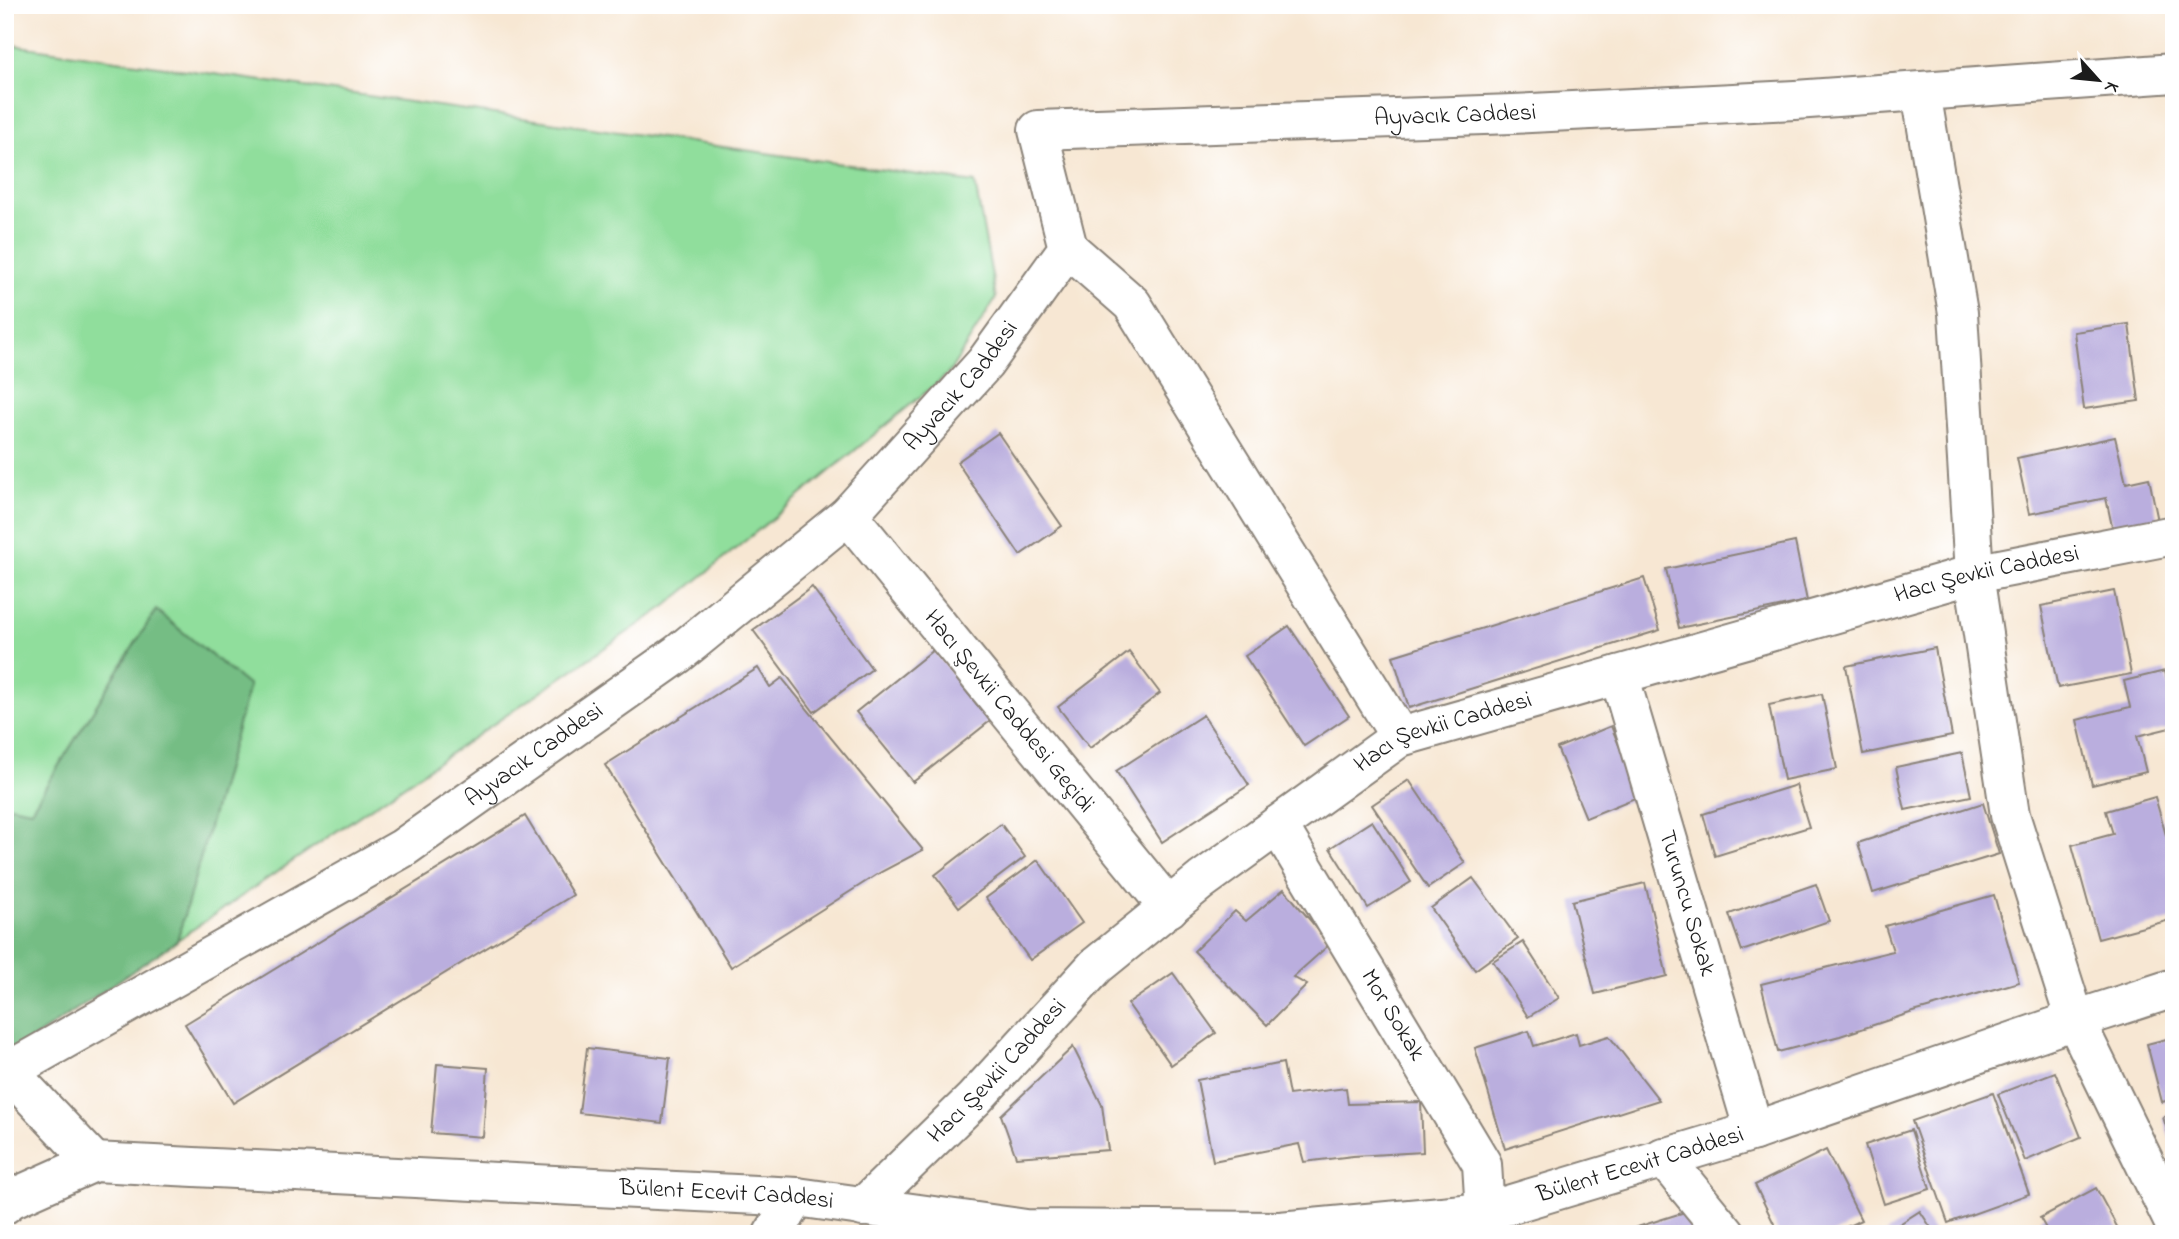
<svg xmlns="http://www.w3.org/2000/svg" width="2179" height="1239" font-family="'Indie Flower',sans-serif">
<rect width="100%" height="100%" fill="#fff"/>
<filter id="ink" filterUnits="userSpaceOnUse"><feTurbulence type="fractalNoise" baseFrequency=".0143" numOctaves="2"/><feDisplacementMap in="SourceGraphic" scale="14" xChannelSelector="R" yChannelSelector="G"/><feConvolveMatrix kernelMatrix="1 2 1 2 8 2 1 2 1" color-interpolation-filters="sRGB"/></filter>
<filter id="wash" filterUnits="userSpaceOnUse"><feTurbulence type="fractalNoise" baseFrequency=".00686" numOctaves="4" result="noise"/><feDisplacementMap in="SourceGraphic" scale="28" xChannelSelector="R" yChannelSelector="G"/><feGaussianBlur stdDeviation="1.57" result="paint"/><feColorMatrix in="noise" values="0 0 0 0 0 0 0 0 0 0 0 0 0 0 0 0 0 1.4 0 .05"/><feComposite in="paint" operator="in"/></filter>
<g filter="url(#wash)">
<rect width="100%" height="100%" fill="#f7e7d3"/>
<path fill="#90de9c" stroke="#567d5c" stroke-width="2" d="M5 44 975 183 996 298 949 373 666 606 5 1058Z"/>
<path fill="#74bd84" stroke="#486c50" stroke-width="2" d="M156 610 249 686 177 941 5 1058V805L31 810Z"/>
<g id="blocks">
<g fill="#baaede">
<path d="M2129 324 2139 401 2084 409 2074 332Z"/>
<path d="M998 433 1062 526 1020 555 957 462Z"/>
<path d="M2115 437 2126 483 2149 478 2158 521 2113 531 2106 498 2029 514 2017 458Z"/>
<path d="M1795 542 1807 601 1679 628 1666 569Z"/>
<path d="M1644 578 1660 630 1409 708 1393 656Z"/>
<path d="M812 587 872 669 814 712 753 630Z"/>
<path d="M2114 591 2131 674 2058 688 2041 606Z"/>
<path d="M1289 626 1349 716 1304 746 1245 656Z"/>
<path d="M1935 648 1952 736 1863 754 1846 666Z"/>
<path d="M933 650 990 721 913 782 856 712Z"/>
<path d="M1129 652 1160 693 1090 748 1058 707Z"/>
<path d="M758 668 770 687 782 678 923 850 881 872 731 967 605 765Z"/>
<path d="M2165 671 2174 709V727L2137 736 2146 772 2092 785 2077 720 2130 707 2124 681Z"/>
<path d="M1822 694 1837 769 1784 780 1769 705Z"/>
<path d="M1203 715 1249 785 1162 842 1116 771Z"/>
<path d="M1611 726 1640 796 1586 818 1557 748Z"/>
<path d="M1962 753 1971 796 1905 810 1896 767Z"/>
<path d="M1409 780 1465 863 1428 888 1372 805Z"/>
<path d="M1796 785 1809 827 1715 856 1703 814Z"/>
<path d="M2155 797 2174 863V919L2098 939 2072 845 2113 834 2106 811Z"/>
<path d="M1983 803 1999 854 1873 893 1858 843Z"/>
<path d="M525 816 573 895 233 1103 185 1024Z"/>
<path d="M1372 821 1411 882 1368 908 1330 848Z"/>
<path d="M1001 824 1025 857 959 907 935 875Z"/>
<path d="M1038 860 1082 923 1030 960 986 898Z"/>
<path d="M1473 878 1518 939 1475 970 1431 908Z"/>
<path d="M1645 883 1667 976 1595 994 1572 901Z"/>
<path d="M1816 884 1829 921 1742 951 1729 914Z"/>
<path d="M1284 889 1330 944 1293 977 1307 985 1267 1025 1194 951 1235 911 1246 921Z"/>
<path d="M1994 895 2019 982 1910 1013 1840 1036 1778 1052 1761 984 1893 951 1885 926Z"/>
<path d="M1523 942 1559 998 1528 1017 1493 961Z"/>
<path d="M1173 973 1216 1033 1171 1065 1128 1004Z"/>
<path d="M1529 1031 1534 1046 1576 1033 1579 1045 1609 1036 1659 1100 1505 1149 1475 1048Z"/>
<path d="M2174 1037V1099L2162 1102 2147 1044Z"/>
<path d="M1073 1047 1102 1105 1108 1150 1016 1157 1001 1115Z"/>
<path d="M587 1048 670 1058 662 1123 579 1113Z"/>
<path d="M1283 1063 1289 1095 1346 1088 1348 1104 1421 1102 1423 1152 1353 1156 1304 1162 1299 1144 1213 1161 1197 1080Z"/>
<path d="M437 1064 488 1068 483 1137 431 1133Z"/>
<path d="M2055 1072 2081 1137 2025 1161 1998 1094Z"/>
<path d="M1993 1093 2029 1194 1948 1223 1912 1121Z"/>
<path d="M2174 1113V1148H2173L2163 1117Z"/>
<path d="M1911 1130 1930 1189 1884 1204 1865 1145Z"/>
<path d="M1826 1150 1861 1220 1832 1234H1779L1755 1185Z"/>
<path d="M2096 1188 2121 1234H2049L2040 1218Z"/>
<path d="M1688 1211 1699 1234H1629L1628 1230Z"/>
<path d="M1920 1211 1935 1234H1884Z"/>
</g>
</g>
</g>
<g filter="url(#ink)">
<use href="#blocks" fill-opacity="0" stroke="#8a8278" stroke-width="2"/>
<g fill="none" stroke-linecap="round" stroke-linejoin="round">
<g stroke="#8a8278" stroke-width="42">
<g id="minor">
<path d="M1921 92 1958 313 1974 574 2010 815 2075 1020 2174 1223"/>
<path d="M1068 248 1132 304 1400 737"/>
<path id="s1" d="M848 515 1169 908"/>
<path id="s2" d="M1619 675 1754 1131"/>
<path id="s3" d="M1278 825 1482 1164 1485 1212"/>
<path d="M8 1071 94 1162"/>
<path id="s4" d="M5 1073 403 848 678 654 848 515 985 363 1068 248 1038 130 1513 114 1795 100 2174 73"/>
<path d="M1663 1157 1726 1234"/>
<path id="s5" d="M863 1207 974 1099 1096 966 1202 880 1400 737 1974 574 2174 535"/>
<path d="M773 1234 797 1197"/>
</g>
</g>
<g stroke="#8a8278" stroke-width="42">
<g id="major">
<path id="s6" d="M5 1204 11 1199 94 1162 797 1197 1026 1229 1280 1231 1485 1212 1754 1131 2075 1020 2174 988"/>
</g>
</g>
<use href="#minor" stroke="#fff" stroke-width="38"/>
<use href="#major" stroke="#fff" stroke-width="38"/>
</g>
</g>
<g text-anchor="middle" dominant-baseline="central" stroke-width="6" stroke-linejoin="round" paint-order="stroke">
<g font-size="24" fill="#1c1c1c" stroke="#fff">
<text stroke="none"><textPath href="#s4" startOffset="1899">Ayvacık Caddesi</textPath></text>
<text stroke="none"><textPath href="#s4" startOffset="1185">Ayvacık Caddesi</textPath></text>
<text stroke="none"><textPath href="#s5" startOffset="1325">Hacı Şevkii Caddesi</textPath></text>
<text stroke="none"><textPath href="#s1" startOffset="254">Hacı Şevkii Caddesi Geçidi</textPath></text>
<text stroke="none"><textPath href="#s5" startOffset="758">Hacı Şevkii Caddesi</textPath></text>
<text stroke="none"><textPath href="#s4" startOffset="618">Ayvacık Caddesi</textPath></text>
<text stroke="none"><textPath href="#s2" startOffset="238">Turuncu Sokak</textPath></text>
<text stroke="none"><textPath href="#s3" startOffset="222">Mor Sokak</textPath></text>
<text stroke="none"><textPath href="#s5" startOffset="191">Hacı Şevkii Caddesi</textPath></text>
<text stroke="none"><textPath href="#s6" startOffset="1656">Bülent Ecevit Caddesi</textPath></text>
<text stroke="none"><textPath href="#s6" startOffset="732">Bülent Ecevit Caddesi</textPath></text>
</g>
</g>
<rect width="2179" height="1239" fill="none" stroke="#fff" stroke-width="28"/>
<g transform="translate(2098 80) rotate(117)" stroke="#ffffff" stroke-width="5" paint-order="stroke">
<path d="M0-5L12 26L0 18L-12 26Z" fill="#1c1c1c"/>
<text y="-10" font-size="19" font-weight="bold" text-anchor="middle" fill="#1c1c1c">K</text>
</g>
</svg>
